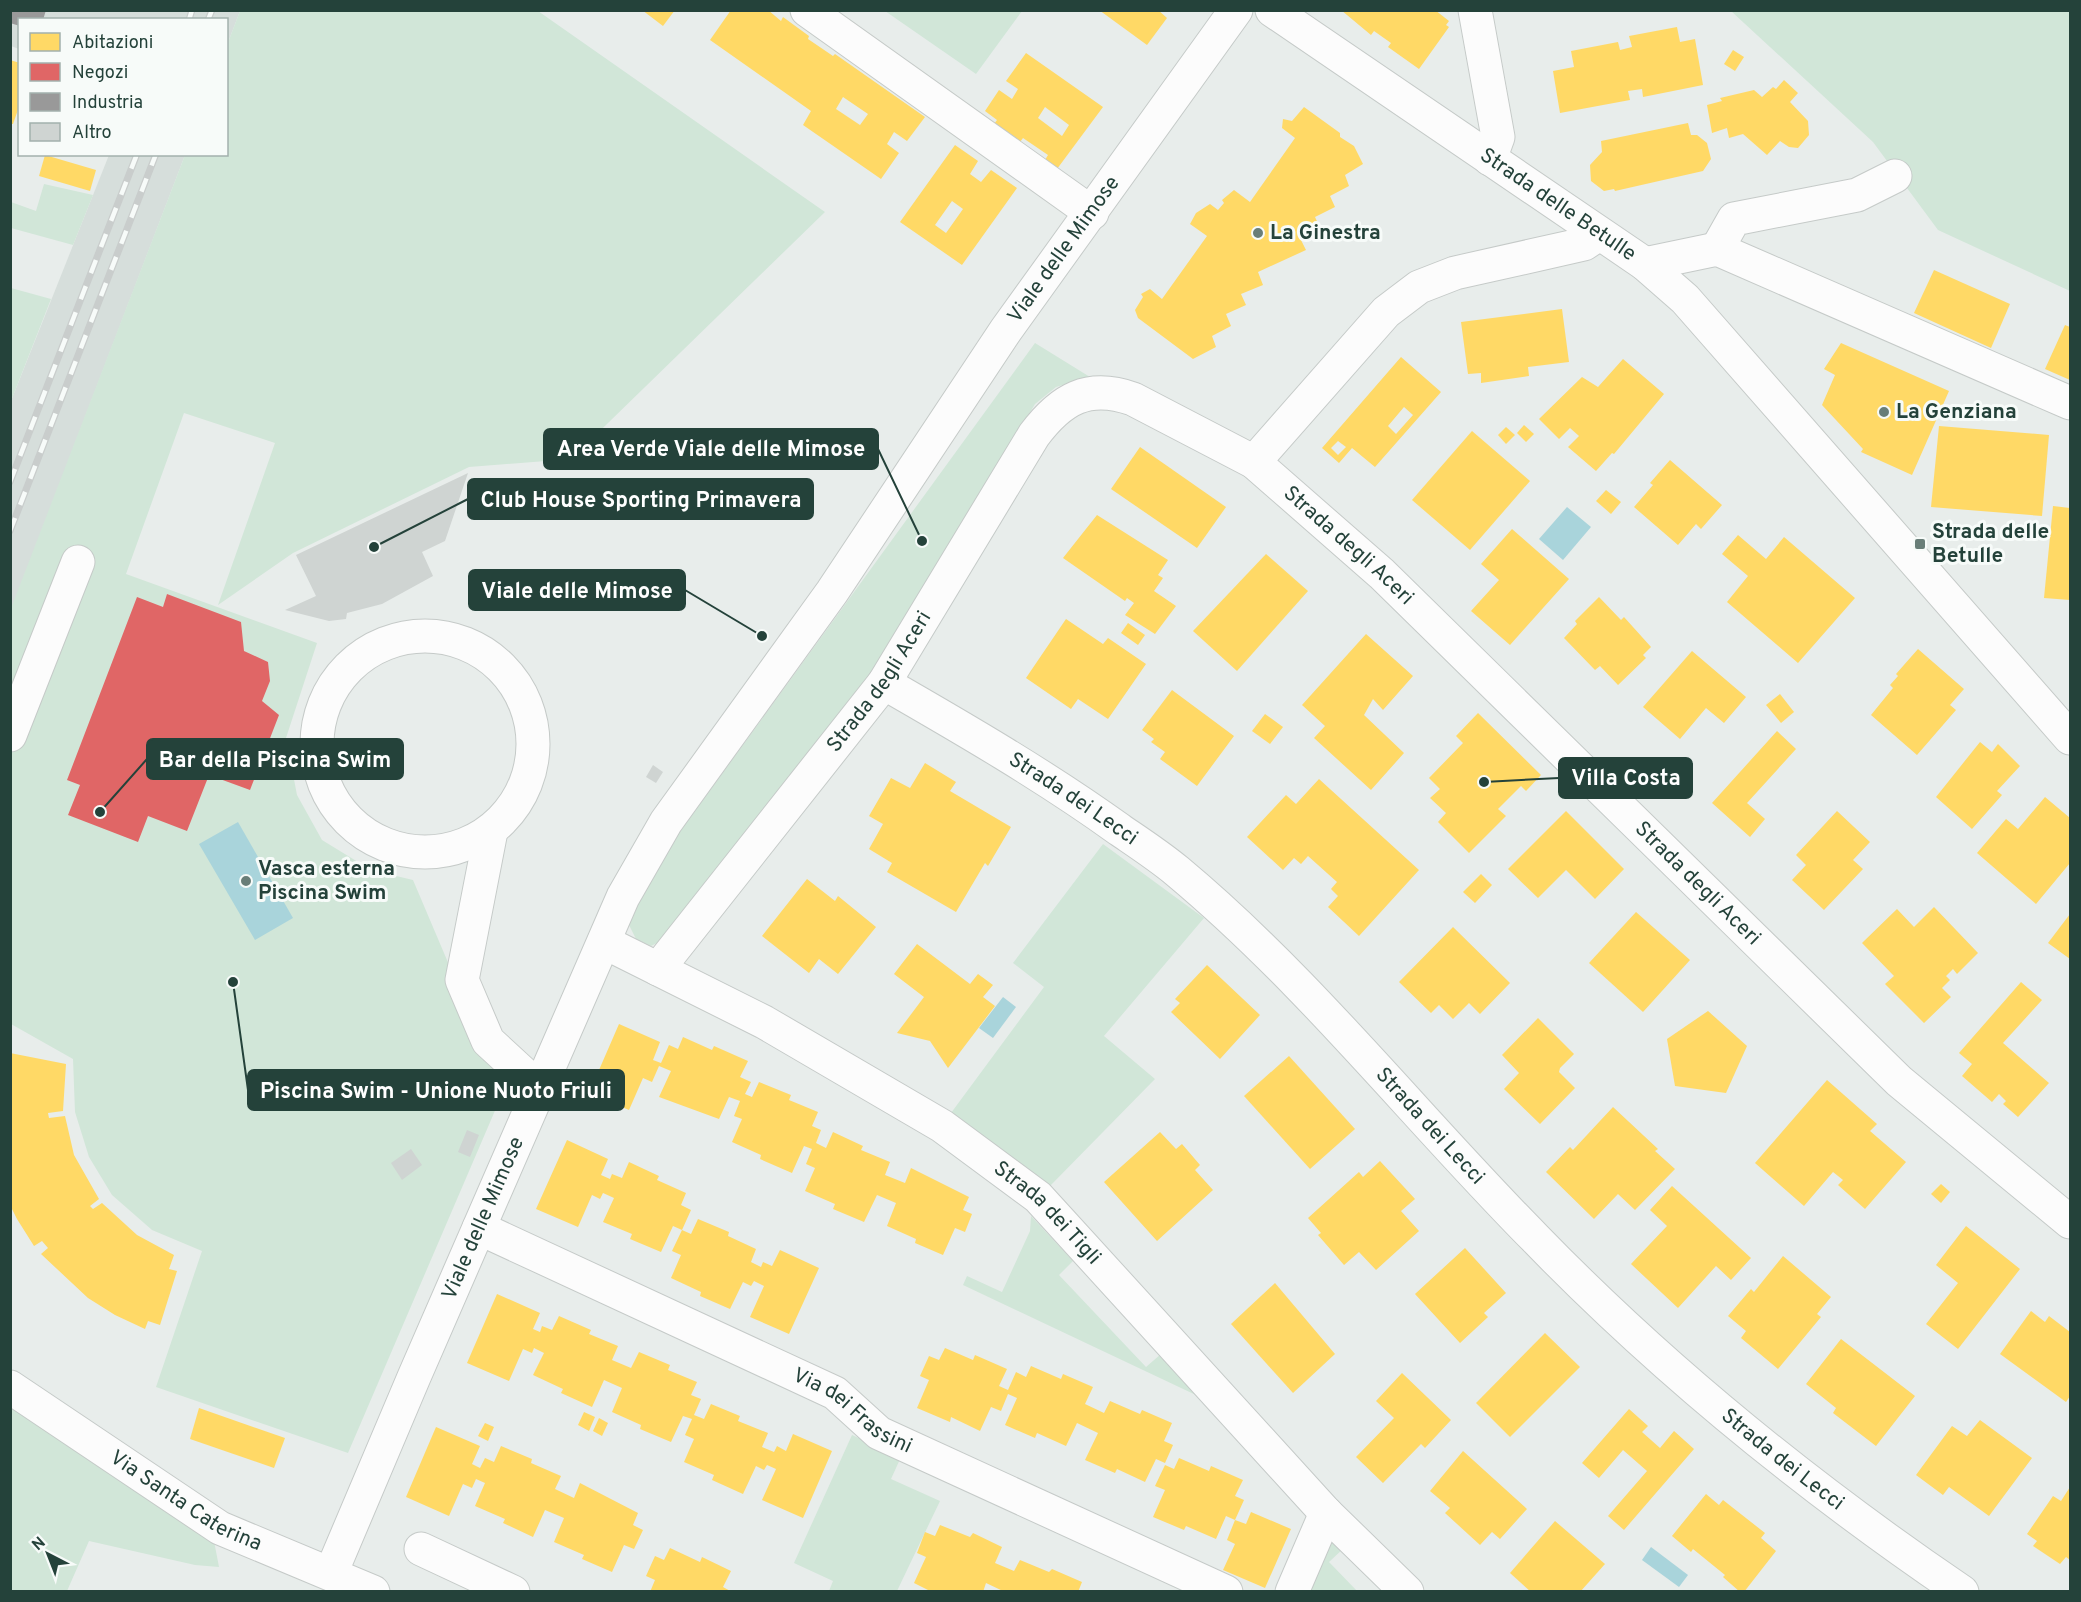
<svg xmlns="http://www.w3.org/2000/svg" width="2081" height="1602" font-family="Overpass,sans-serif">
<rect width="100%" height="100%" fill="#e8edeb"/>
<g fill="#d6dedb">
<path d="M10 11H240L227 45 226 20H20L19 49 11 46Z"/>
<path d="M109 155H185L11 611V401Z"/>
</g>
<g fill="#d1e6d8">
<path d="M240 11H538L825 212 571 459 469 467 293 553 218 605 275 443 184 413 126 574 317 643 286 738 297 795 322 840 371 870 413 880 503 1092 348 1453 156 1387 202 1251 152 1230 112 1195 89 1157 75 1112 73 1059 11 1024 10 611 185 155 226 154 227 45Z"/>
<path d="M885 11H1022L976 74Z"/>
<path d="M1731 11H2070V291L1938 230 1873 142Z"/>
<path d="M44 184 93 195 73 245 11 228V202L36 211Z"/>
<path d="M11 288 51 299 11 401 10 288Z"/>
<path d="M1035 343 1090 377 1056 387 1035 404 870 678 665 939 651 946 636 939 628 923 655 866Z"/>
<path d="M1103 844 1204 918 1104 1036 1155 1079 1050 1186 951 1113 1044 987 1013 963Z"/>
<path d="M1031 1216 1073 1261 1059 1275 1146 1367 1161 1354 1198 1396 963 1285 967 1276 1002 1292 1030 1231Z"/>
<path d="M10 1405 214 1541 219 1567 195 1565 89 1541 67 1591H11Z"/>
<path d="M852 1435 901 1457 891 1479 940 1501 897 1591H829L833 1581 794 1563Z"/>
<path d="M1329 1532 1345 1547 1329 1562 1357 1591 1300 1592Z"/>
</g>
<g fill="#a9d4db">
<path d="M1567 507 1591 527 1563 560 1539 539Z"/>
<path d="M238 822 293 918 255 940 199 844Z"/>
<path d="M1003 997 1016 1007 993 1038 979 1028Z"/>
<path d="M1651 1547 1688 1575 1679 1587 1642 1560Z"/>
</g>
<g fill="#ffd966" fill-rule="evenodd">
<path d="M642 10H675L663 26Z"/>
<path d="M731 10H768L781 21 783 17 809 36 808 39 833 56 835 54 925 117 907 141 894 132 887 144 899 153 881 179 803 125 811 111 710 40ZM843 97 868 114 860 125 836 109Z"/>
<path d="M1099 10H1158L1167 18 1147 45Z"/>
<path d="M1341 10H1435L1449 21 1446 25 1449 27 1419 69 1388 47 1391 43 1374 31 1371 35Z"/>
<path d="M1677 27 1680 42 1695 39 1703 85 1643 97 1642 89 1628 91 1630 100 1560 113 1553 71 1574 67 1571 51 1618 42 1620 50 1632 47 1629 36Z"/>
<path d="M1733 50 1744 57 1735 71 1724 64Z"/>
<path d="M1026 53 1103 107 1057 169 1045 160 1048 155 1023 138 1020 142 994 124 997 120 985 111 999 90 1012 99 1018 89 1006 81ZM1045 107 1069 125 1062 136 1038 118Z"/>
<path d="M10 60 20 63V104L13 124H10Z"/>
<path d="M1784 80 1798 93 1790 102 1808 121 1809 135 1798 148 1789 147 1780 141 1767 155 1743 134 1729 138 1727 128 1712 133 1707 105 1722 101 1720 98 1754 90 1762 97 1773 87 1776 89Z"/>
<path d="M1304 107 1340 133V137L1354 146 1363 164 1345 175 1349 186 1330 196 1335 207 1315 217 1321 230 1300 238 1306 250 1258 272 1263 285 1241 294 1246 305 1226 314 1231 326 1212 336 1216 347 1193 359 1138 318 1135 310 1143 297 1141 294 1150 289 1162 299 1207 236 1190 224 1196 213 1210 204 1218 210 1224 203 1222 200 1234 190 1250 202 1295 138 1282 128 1283 119 1292 121Z"/>
<path d="M1688 123 1691 135H1697L1707 143 1711 159 1703 171 1615 191 1614 189 1604 191 1591 181 1590 165 1602 152 1601 141Z"/>
<path d="M955 145 978 161 970 174 981 182 991 170 1017 188 962 265 900 222ZM952 201 963 209 946 233 935 225Z"/>
<path d="M45 155 96 170 90 191 39 176Z"/>
<path d="M1934 270 2010 304 1991 348 1914 313Z"/>
<path d="M1562 309 1569 362 1528 367 1529 376 1481 383V373L1468 374 1461 322Z"/>
<path d="M2065 325 2070 327V380L2045 369Z"/>
<path d="M1841 343 1949 391 1912 475 1861 452 1863 449 1822 405 1835 375 1824 369Z"/>
<path d="M1401 357 1441 392 1375 467 1352 448 1339 463 1322 448ZM1404 407 1413 415 1396 434 1388 426ZM1338 441 1346 447 1338 455 1331 448Z"/>
<path d="M1623 359 1664 394 1614 454 1612 453 1596 471 1568 447 1579 436 1570 428 1559 439 1539 419 1582 377 1598 387Z"/>
<path d="M1524 425 1534 434 1526 442 1517 433Z"/>
<path d="M1939 426 2049 435 2042 516 1931 507Z"/>
<path d="M1506 427 1515 435 1506 444 1498 435Z"/>
<path d="M1472 431 1530 481 1470 550 1412 500Z"/>
<path d="M1140 447 1226 507 1197 548 1111 489Z"/>
<path d="M1670 460 1722 505 1701 529 1696 524 1678 545 1634 507 1653 485 1650 483Z"/>
<path d="M1606 490 1621 502 1611 514 1596 501Z"/>
<path d="M2053 506 2070 508V600L2044 598Z"/>
<path d="M1097 515 1168 560 1158 575 1163 578 1154 591 1176 606 1155 634 1125 615 1134 603 1127 598 1125 601 1063 558Z"/>
<path d="M1512 529 1569 579 1510 645 1471 611 1499 580 1481 564Z"/>
<path d="M1738 535 1766 559 1784 537 1855 598 1798 663 1727 602 1748 576 1722 554Z"/>
<path d="M1266 554 1308 591 1237 671 1193 631Z"/>
<path d="M1599 597 1621 620 1624 617 1651 647 1643 655 1646 658 1618 685 1600 666 1595 670 1564 638 1577 624 1575 621Z"/>
<path d="M1066 619 1103 644 1108 638 1146 664 1108 719 1078 699 1071 709 1026 678Z"/>
<path d="M1128 623 1145 635 1138 645 1121 633Z"/>
<path d="M1366 634 1413 676 1383 710 1373 699 1364 715 1404 753 1371 790 1314 738 1325 726 1302 705Z"/>
<path d="M1918 649 1964 689 1950 705 1956 710 1917 755 1871 715 1893 688 1890 685 1898 676 1896 674Z"/>
<path d="M1692 651 1746 697 1724 723 1706 708 1680 739 1643 707Z"/>
<path d="M1172 690 1234 736 1197 786 1160 759 1165 752 1151 742 1154 739 1142 730Z"/>
<path d="M1780 694 1794 712 1781 723 1766 705Z"/>
<path d="M1478 713 1541 775 1526 791 1521 786 1498 809 1506 816 1469 853 1438 822 1446 813 1430 798 1440 789 1429 778 1463 743 1456 736Z"/>
<path d="M1265 714 1283 727 1270 744 1252 731Z"/>
<path d="M1777 731 1796 749 1747 803 1765 819 1750 837 1712 803Z"/>
<path d="M1980 742 1992 752 1998 744 2020 766 1997 791 2002 795 1972 829 1936 797Z"/>
<path d="M925 763 956 782 950 791 1011 827 988 866 985 863 956 912 887 872 892 863 869 849 883 824 869 816 891 778 910 788Z"/>
<path d="M1319 779 1419 870 1359 936 1328 907 1338 896 1331 889 1337 882 1308 856 1301 864 1294 858 1283 870 1247 837 1286 795 1296 804Z"/>
<path d="M2045 797 2070 818V863L2036 904 1977 853 2006 819 2018 829Z"/>
<path d="M1566 811 1624 869 1595 899 1566 870 1538 898 1508 869Z"/>
<path d="M1837 811 1870 842 1853 860 1863 869 1824 910 1792 880 1806 865 1796 855Z"/>
<path d="M1481 874 1492 885 1475 903 1463 892Z"/>
<path d="M807 879 835 901 838 896 876 927 838 974 819 959 809 973 762 936Z"/>
<path d="M1934 907 1978 953 1957 974 1953 969 1946 976 1950 980 1942 988 1951 997 1924 1023 1885 984 1894 976 1862 943 1897 909 1914 927Z"/>
<path d="M1636 912 1690 960 1643 1012 1589 963Z"/>
<path d="M2070 914V959L2048 943Z"/>
<path d="M1453 927 1510 983 1480 1014 1469 1003 1453 1019 1439 1005 1431 1013 1399 982Z"/>
<path d="M917 944 970 984 978 974 993 985 983 997 995 1006 948 1068 930 1041 897 1033 924 997 894 974Z"/>
<path d="M1207 965 1260 1015 1220 1059 1171 1012 1180 1003 1175 999Z"/>
<path d="M2021 982 2042 1000 2003 1043 2049 1083 2018 1117 2003 1104 2006 1101 1999 1094 1992 1102 1962 1076 1972 1064 1959 1053Z"/>
<path d="M1708 1011 1747 1046 1726 1093 1675 1086 1667 1039Z"/>
<path d="M1538 1018 1574 1054 1560 1068 1559 1072 1575 1088 1540 1124 1504 1089 1519 1073 1502 1055Z"/>
<path d="M619 1024 660 1042 653 1060 661 1063 669 1045 678 1049 683 1037 712 1050 714 1046 748 1061 740 1077 751 1082 745 1094 752 1097 759 1082 791 1095 789 1100 818 1112 812 1126 821 1130 816 1143 826 1148 833 1132 863 1146 861 1150 890 1162 885 1175 905 1183 911 1168 969 1197 963 1210 972 1214 965 1232 955 1228 943 1255 915 1243 916 1239 887 1226 896 1203 877 1195 864 1222 833 1209 835 1204 805 1191 815 1168 806 1164 812 1149 804 1146 792 1173 760 1159 761 1155 732 1142 742 1119 734 1116 740 1101 729 1097 719 1119 659 1097 671 1071 659 1066 652 1082 643 1078 629 1110 589 1093Z"/>
<path d="M10 1053 66 1064 63 1111 48 1113 49 1118 65 1116 74 1155 99 1199 90 1206 93 1209 102 1203 137 1235 174 1255 169 1269 177 1271 160 1325 148 1321 145 1329 115 1315 88 1298 41 1254 48 1248 42 1241 34 1246 17 1219 10 1205Z"/>
<path d="M1289 1056 1355 1129 1310 1169 1244 1096Z"/>
<path d="M1827 1080 1877 1124 1870 1131 1906 1162 1865 1209 1838 1185 1843 1180 1833 1172 1804 1206 1755 1163Z"/>
<path d="M1613 1107 1658 1149 1655 1151 1675 1169 1635 1210 1618 1194 1594 1219 1546 1172 1570 1147 1573 1150Z"/>
<path d="M1160 1132 1176 1149 1182 1144 1200 1165 1195 1170 1213 1190 1157 1241 1104 1182Z"/>
<path d="M567 1140 608 1159 601 1175 610 1179 612 1174 622 1178 629 1162 659 1176 657 1180 686 1193 681 1205 691 1210 682 1230 673 1226 661 1252 630 1239 632 1234 603 1222 614 1198 603 1193 600 1199 592 1195 578 1227 536 1209Z"/>
<path d="M1380 1161 1415 1199 1401 1211 1419 1231 1376 1270 1359 1252 1344 1265 1318 1235 1321 1233 1308 1218 1359 1172 1363 1177Z"/>
<path d="M1941 1184 1950 1192 1941 1203 1931 1194Z"/>
<path d="M1672 1186 1751 1258 1731 1280 1716 1266 1678 1308 1631 1264 1667 1226 1650 1210Z"/>
<path d="M698 1219 729 1232 728 1236 756 1249 751 1262 761 1267 763 1262 772 1266 780 1250 819 1268 789 1334 750 1317 764 1286 754 1281 751 1286 743 1282 730 1309 700 1296 701 1292 671 1278 681 1255 672 1251 682 1230 691 1234Z"/>
<path d="M1966 1226 2020 1269 1958 1349 1926 1324 1958 1283 1936 1265Z"/>
<path d="M1465 1248 1506 1293 1484 1313 1488 1317 1460 1343 1415 1294Z"/>
<path d="M1783 1256 1831 1297 1817 1314 1821 1317 1778 1369 1741 1338 1746 1331 1728 1316 1751 1289 1754 1292Z"/>
<path d="M1275 1283 1335 1354 1293 1393 1231 1324Z"/>
<path d="M497 1294 540 1313 533 1329 540 1332 542 1326 552 1330 559 1316 591 1330 589 1334 618 1346 612 1360 631 1368 639 1352 670 1365 668 1370 697 1382 691 1395 701 1399 694 1415 704 1419 711 1404 740 1416 738 1421 768 1433 762 1447 774 1452 777 1446 786 1451 793 1434 832 1451 803 1518 762 1500 776 1469 767 1465 764 1470 756 1466 743 1494 712 1480 714 1475 684 1462 694 1439 685 1435 692 1419 683 1416 671 1442 640 1429 641 1425 612 1412 622 1388 604 1380 592 1407 561 1393 563 1389 533 1375 544 1353 534 1348 532 1353 523 1349 509 1381 467 1363Z"/>
<path d="M2031 1311 2045 1322 2049 1316 2070 1332V1396L2066 1402 2000 1354Z"/>
<path d="M1545 1333 1580 1367 1510 1437 1476 1403Z"/>
<path d="M1841 1339 1915 1396 1876 1446 1833 1413 1836 1408 1806 1384Z"/>
<path d="M945 1348 973 1360 975 1355 1007 1369 999 1386 1008 1390 1016 1372 1026 1377 1031 1366 1061 1379 1063 1374 1093 1387 1085 1404 1104 1413 1110 1401 1140 1414 1142 1410 1172 1423 1164 1441 1173 1445 1165 1463 1156 1459 1145 1482 1117 1469 1115 1473 1085 1460 1098 1433 1077 1423 1066 1446 1037 1433 1035 1438 1005 1425 1017 1398 1008 1394 1001 1411 991 1407 980 1431 951 1417 950 1422 917 1408 929 1380 920 1376 929 1356 939 1360Z"/>
<path d="M1402 1373 1451 1420 1425 1448 1421 1444 1383 1483 1356 1457 1394 1418 1376 1401Z"/>
<path d="M199 1408 285 1438 274 1468 190 1439Z"/>
<path d="M1629 1409 1648 1426 1642 1432 1660 1448 1674 1431 1694 1449 1624 1530 1608 1516 1647 1471 1623 1450 1599 1478 1582 1463Z"/>
<path d="M584 1412 595 1417 589 1431 578 1425Z"/>
<path d="M599 1418 608 1423 602 1436 593 1431Z"/>
<path d="M1980 1420 2032 1458 1989 1516 1949 1487 1943 1495 1916 1475 1952 1426 1967 1436Z"/>
<path d="M485 1423 494 1427 488 1441 478 1436Z"/>
<path d="M436 1427 480 1446 472 1464 480 1468 485 1458 494 1462 501 1446 532 1459 531 1463 561 1476 555 1489 574 1498 580 1483 638 1513 633 1525 643 1530 634 1549 624 1545 612 1572 582 1559 584 1555 554 1542 564 1518 545 1510 533 1537 503 1523 505 1519 475 1506 485 1483 476 1479 472 1488 463 1484 449 1516 406 1497Z"/>
<path d="M1463 1451 1527 1509 1500 1539 1492 1532 1480 1545 1445 1513 1450 1508 1430 1491Z"/>
<path d="M1179 1458 1209 1471 1211 1466 1243 1480 1235 1496 1244 1500 1235 1520 1226 1516 1216 1539 1186 1526 1184 1530 1153 1517 1165 1490 1155 1486 1165 1465 1174 1469Z"/>
<path d="M2070 1487V1560L2066 1557 2060 1564 2033 1546 2037 1541 2027 1534 2053 1496 2061 1501Z"/>
<path d="M1706 1494 1719 1505 1723 1500 1765 1533 1761 1538 1776 1551 1744 1592H1740L1723 1577 1725 1575 1693 1549 1691 1552 1672 1536Z"/>
<path d="M1251 1512 1291 1529 1265 1588 1223 1570 1235 1544 1227 1540 1235 1520 1246 1524Z"/>
<path d="M1555 1521 1605 1564 1580 1592H1531L1510 1573Z"/>
<path d="M940 1525 970 1537 973 1533 1002 1547 995 1563 1014 1571 1020 1560 1049 1572 1052 1569 1082 1582 1078 1592H1005L986 1583 983 1592H932L914 1583 926 1557 917 1553 925 1532 935 1536Z"/>
<path d="M670 1548 700 1562 702 1557 731 1571 723 1587 732 1592H650L655 1580 646 1576 655 1556 664 1560Z"/>
</g>
<path fill="#e06666" d="M167 594 241 622 244 651 268 662 270 681 262 701 279 715 250 790 209 775 187 831 148 816 138 842 68 815 80 785 67 780 137 597 163 607Z"/>
<path fill="#999" d="M10 10H46L43 20H20V26L10 23Z"/>
<g fill="#cfd4d2">
<path d="M468 473 445 541 422 552 433 576 382 604 347 613 346 619 329 621 285 610 316 596 296 555Z"/>
<path d="M653 765 663 772 656 783 646 777Z"/>
<path d="M467 1130 479 1135 470 1157 458 1152Z"/>
<path d="M411 1149 422 1165 402 1180 391 1163Z"/>
</g>
<g fill="none" stroke-linecap="round" stroke-linejoin="round">
<g stroke="#c5cac8" stroke-width="35">
<g id="minor">
<path d="M807 10 1092 213"/>
<path id="s1" d="M1272 10 1645 264 1685 299 2070 738"/>
<path d="M1475 10 1498 137 1490 159"/>
<path d="M1717 249 1734 219 1857 195 1895 176"/>
<path d="M1645 264 1717 249 2070 403"/>
<path d="M1254 462 1386 312 1419 287 1455 273 1584 244 1599 234"/>
<circle cx="425" cy="744" r="108"/>
<path id="s2" d="M884 683C964 729 1045 776 1120 830 1139 843 1159 856 1177 871 1309 981 1415 1117 1535 1238 1664 1371 1809 1488 1962 1592"/>
<path d="M10 735 78 562"/>
<path d="M491 831 462 980 488 1041 539 1088"/>
<path id="s3" d="M604 942 764 1022 942 1126 1038 1197 1326 1513 1407 1592"/>
<path id="s4" d="M658 969 884 683 1034 435C1061 399 1088 383 1133 399L1254 462 1382 574 1899 1081 2070 1222"/>
<path id="s5" d="M479 1228 835 1393 879 1433 1226 1592"/>
<path id="s6" d="M10 1387 220 1528 373 1592"/>
<path d="M421 1549 513 1592"/>
<path id="s7" d="M331 1573 414 1377 623 897 666 822 832 592 1006 330 1236 10"/>
<path d="M1292 1592 1326 1513"/>
</g>
</g>
<use href="#minor" stroke="#fcfcfc" stroke-width="33"/>
<g stroke="#c9cdcc" stroke-width="7">
<g id="rail">
<path d="M189 20 192 10"/>
<path d="M208 20 212 10"/>
<path d="M10 482 137 154"/>
<path d="M10 531 156 154"/>
</g>
</g>
<use href="#rail" stroke="#f7fbf9" stroke-width="4.5" stroke-dasharray="14" stroke-linecap="butt"/>
</g>
<g fill="#697e78" stroke="#f7fbf9" stroke-width="2">
<circle cx="1258" cy="233" r="6"/>
<circle cx="1884" cy="412" r="6"/>
<rect x="1914" y="538" width="12" height="12" rx="3"/>
<circle cx="246" cy="881" r="6"/>
</g>
<g text-anchor="middle" dominant-baseline="central" stroke-width="6" stroke-linejoin="round" paint-order="stroke">
<g font-size="21" fill="#24423a" stroke="#f7fbf9">
<text stroke="none"><textPath href="#s1" startOffset="346">Strada delle Betulle</textPath></text>
<text stroke="none"><textPath href="#s7" startOffset="1520">Viale delle Mimose</textPath></text>
<text stroke="none"><textPath href="#s4" startOffset="1032">Strada degli Aceri</textPath></text>
<text stroke="none"><textPath href="#s4" startOffset="363">Strada degli Aceri</textPath></text>
<text stroke="none"><textPath href="#s2" startOffset="222">Strada dei Lecci</textPath></text>
<text stroke="none"><textPath href="#s4" startOffset="1518">Strada degli Aceri</textPath></text>
<text stroke="none"><textPath href="#s2" startOffset="708">Strada dei Lecci</textPath></text>
<text stroke="none"><textPath href="#s3" startOffset="522">Strada dei Tigli</textPath></text>
<text stroke="none"><textPath href="#s7" startOffset="386">Viale delle Mimose</textPath></text>
<text stroke="none"><textPath href="#s5" startOffset="417">Via dei Frassini</textPath></text>
<text stroke="none"><textPath href="#s2" startOffset="1194">Strada dei Lecci</textPath></text>
<text stroke="none"><textPath href="#s6" startOffset="210">Via Santa Caterina</textPath></text>
</g>
<g font-size="21" font-weight="bold" fill="#24423a" stroke="#f7fbf9" text-anchor="start">
<text x="1270" y="233">La Ginestra</text>
<text x="1896" y="412">La Genziana</text>
<text x="1932" y="532">Strada delle<tspan x="1932" dy="24">Betulle</tspan></text>
<text x="258" y="869">Vasca esterna<tspan x="258" dy="24">Piscina Swim</tspan></text>
</g>
</g>
<path fill="none" stroke="#24423a" stroke-width="2" d="M922 541L878 449M374 547L468 499M762 636L685 590M100 812L147 759M1484 782L1559 778M233 982L248 1090"/>
<g fill="#24423a" stroke="#f7fbf9" stroke-width="2">
<circle cx="922" cy="541" r="6"/>
<circle cx="374" cy="547" r="6"/>
<circle cx="762" cy="636" r="6"/>
<circle cx="100" cy="812" r="6"/>
<circle cx="1484" cy="782" r="6"/>
<circle cx="233" cy="982" r="6"/>
</g>
<g fill="#24423a" stroke="#24423a" stroke-width="2">
<rect x="544" y="429" width="334" height="40" rx="6"/>
<rect x="468" y="479" width="345" height="40" rx="6"/>
<rect x="469" y="570" width="216" height="40" rx="6"/>
<rect x="147" y="739" width="256" height="40" rx="6"/>
<rect x="1559" y="758" width="133" height="40" rx="6"/>
<rect x="248" y="1070" width="376" height="40" rx="6"/>
</g>
<g font-size="22" text-anchor="middle" font-weight="bold" fill="#fff">
<text x="711" y="456">Area Verde Viale delle Mimose</text>
<text x="641" y="507">Club House Sporting Primavera</text>
<text x="577" y="598">Viale delle Mimose</text>
<text x="275" y="767">Bar della Piscina Swim</text>
<text x="1626" y="785">Villa Costa</text>
<text x="436" y="1098">Piscina Swim - Unione Nuoto Friuli</text>
</g>
<rect width="2081" height="1602" fill="none" stroke="#24423a" stroke-width="24"/>
<rect x="18" y="18" width="210" height="138" fill="#f7fbf9" stroke="#a3b1ad" stroke-width="1.5"/>
<rect x="30" y="33" width="30" height="18" fill="#ffd966" stroke="#a3b1ad" stroke-width="1.5"/>
<text x="72" y="48" font-size="18" fill="#24423a">Abitazioni</text>
<rect x="30" y="63" width="30" height="18" fill="#e06666" stroke="#a3b1ad" stroke-width="1.5"/>
<text x="72" y="78" font-size="18" fill="#24423a">Negozi</text>
<rect x="30" y="93" width="30" height="18" fill="#999999" stroke="#a3b1ad" stroke-width="1.5"/>
<text x="72" y="108" font-size="18" fill="#24423a">Industria</text>
<rect x="30" y="123" width="30" height="18" fill="#cfd4d2" stroke="#a3b1ad" stroke-width="1.5"/>
<text x="72" y="138" font-size="18" fill="#24423a">Altro</text>
<g transform="translate(48 1554) rotate(318)" stroke="#f7fbf9" stroke-width="4.5" paint-order="stroke">
<path d="M0-4.5L10 22L0 15L-10 22Z" fill="#24423a"/>
<text y="-9" font-size="16" font-weight="bold" text-anchor="middle" fill="#24423a">N</text>
</g>
</svg>
